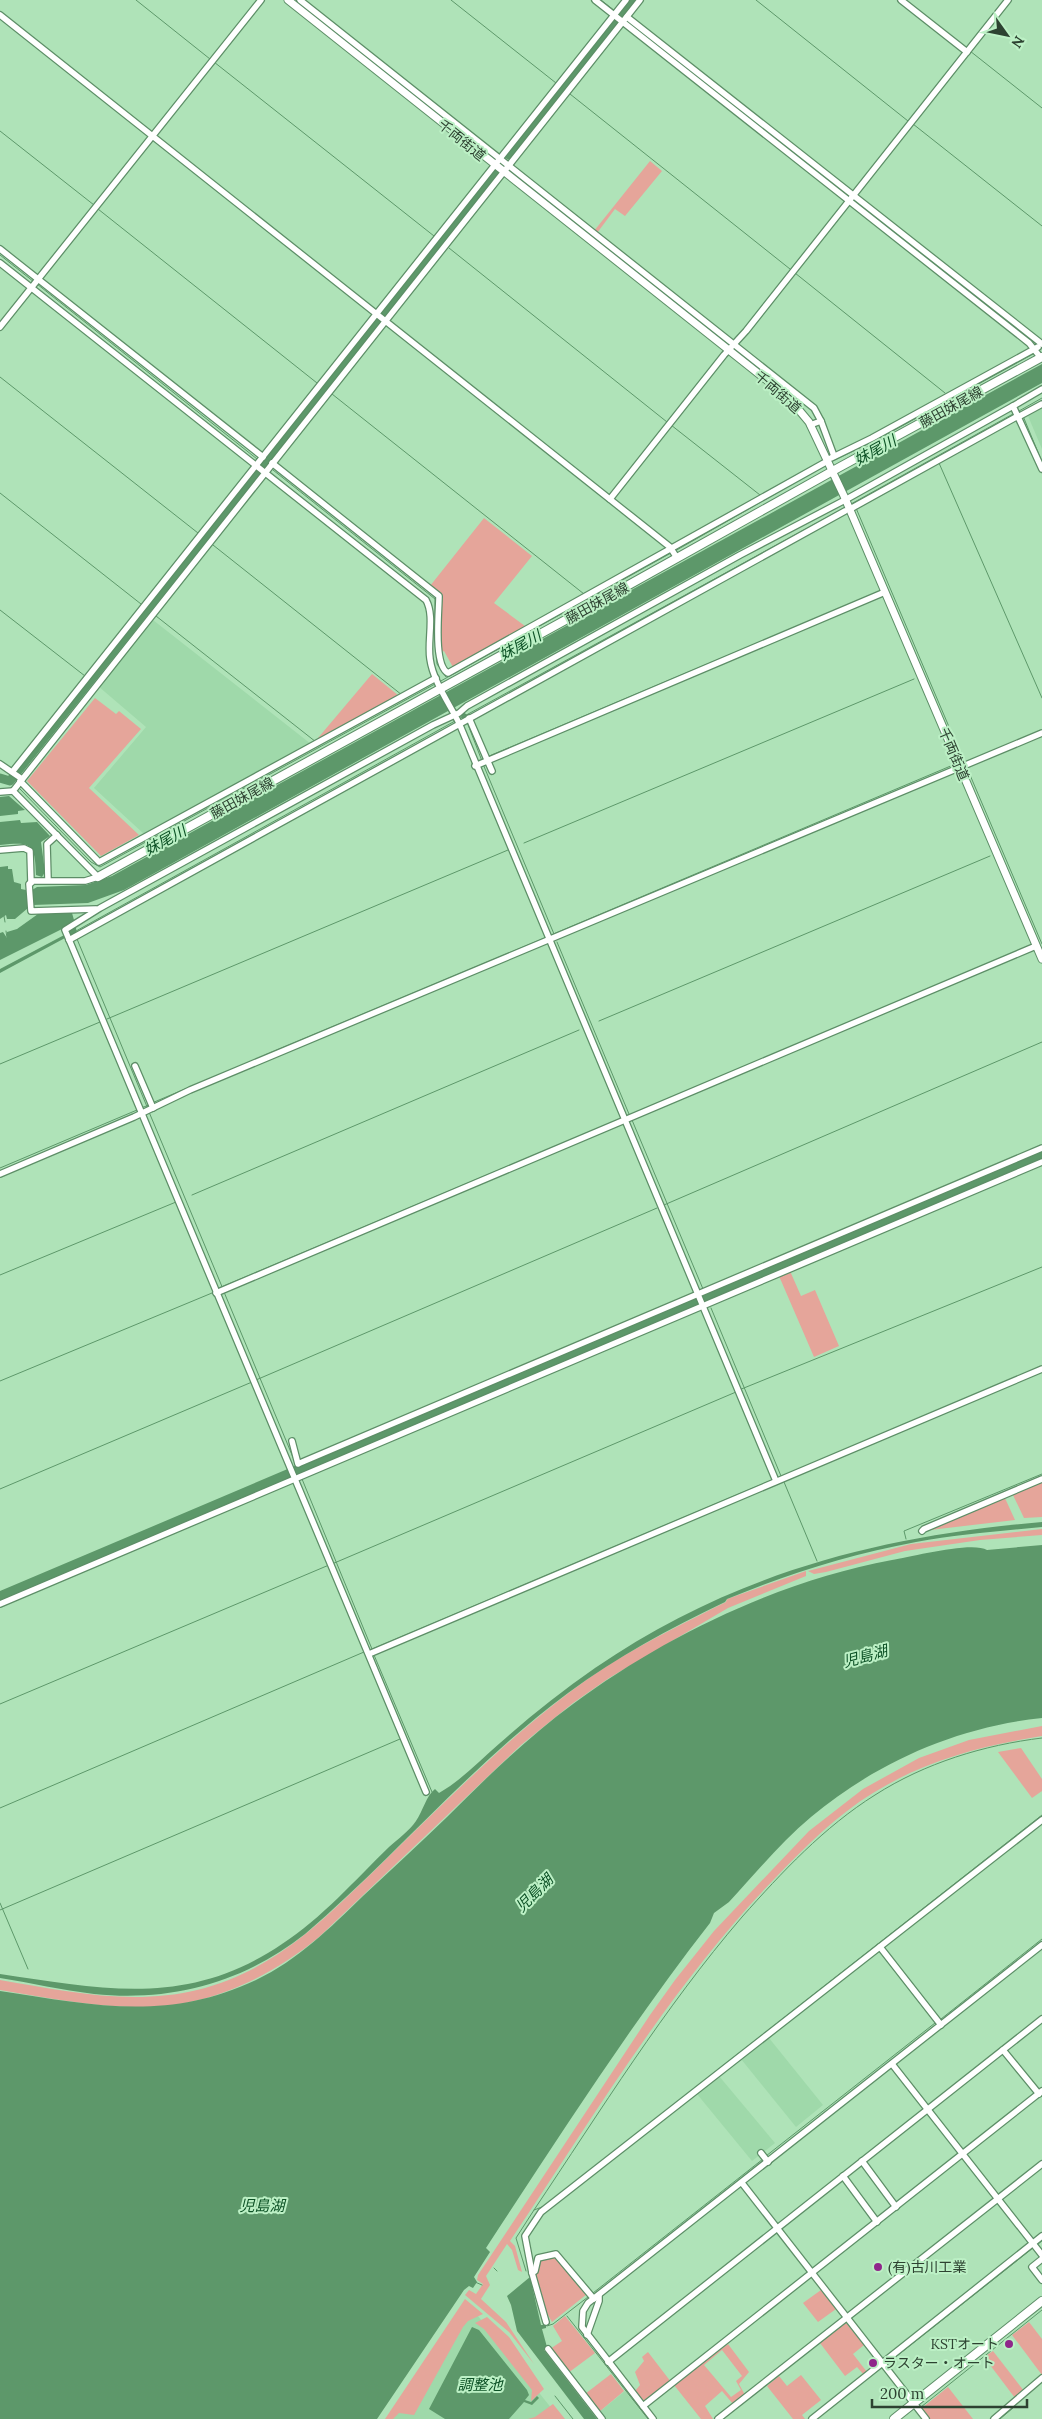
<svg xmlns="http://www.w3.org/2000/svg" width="1042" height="2419" font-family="Lora,'Noto Sans JP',serif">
<rect width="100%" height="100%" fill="#afe3b8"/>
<g fill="#9fd9aa">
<path d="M1042 405V449L1028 416Z"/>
<path d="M153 620 311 744 144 834 94 788 146 727 98 686 150 621Z"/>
<path d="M769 2038 823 2105 796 2127 741 2059Z"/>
<path d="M719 2076 775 2143 752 2161 697 2094Z"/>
<path d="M466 2301 560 2419H387Z"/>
<path d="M625 2391 647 2419H603L598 2413Z"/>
</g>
<g fill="#e5a59a" fill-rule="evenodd">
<path d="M650 161 662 171 625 216 615 209 597 233 594 231Z"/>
<path d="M484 518 532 556 494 603 525 626V630L454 669 444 651 440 653 441 597 430 586Z"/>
<path d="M372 674 399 696 317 741 318 738Z"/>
<path d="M95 698 116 714 119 711 141 729 89 788 139 835 101 856 27 781Z"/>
<path d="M790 1271 801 1296 815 1290 839 1346 814 1357 779 1276Z"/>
<path d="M1042 1481V1517L1024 1518 1012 1493Z"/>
<path d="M1004 1496 1015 1520 930 1530 929 1527Z"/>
<path d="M1042 1529V1535L980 1540 905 1551 826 1572 814 1574 808 1571 911 1544Z"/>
<path d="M806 1571V1576L728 1608 609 1678 573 1703 521 1745 319 1937C267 1980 201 2010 132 2007 88 2006 43 1997 0 1990V1980C65 1991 131 2006 197 1990 272 1971 317 1926 371 1874 413 1833 455 1791 499 1751 535 1719 573 1687 615 1661 651 1639 688 1621 726 1602L727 1599Z"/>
<path d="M1042 1726V1736C981 1746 926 1760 873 1793 837 1815 807 1845 778 1875 672 1984 594 2116 510 2241L515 2246 522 2272 518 2270 512 2250 507 2244 486 2276 490 2285 481 2299 506 2322 534 2364 509 2332 465 2295 469 2290 476 2294 483 2284 477 2280 478 2275 650 2015 675 1980 714 1931 809 1831 863 1789 919 1758 969 1740Z"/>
<path d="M1021 1748 1042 1779V1791L1032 1798 998 1752Z"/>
<path d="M556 2257 587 2294 552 2322 543 2306 535 2275 540 2260Z"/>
<path d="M821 2290 836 2309 818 2322 803 2303Z"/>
<path d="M465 2299 483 2314 468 2321 463 2327 414 2415 399 2413 393 2419H385Z"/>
<path d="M565 2316 595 2353 568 2373 550 2349 562 2341 553 2326Z"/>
<path d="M487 2317 509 2337 544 2389 531 2401 532 2390 484 2329 475 2323Z"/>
<path d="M1029 2322 1042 2339V2375L1012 2335Z"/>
<path d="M846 2323 864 2345 853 2354 867 2372 864 2375 857 2367 845 2376 820 2343Z"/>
<path d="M728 2344 749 2372 739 2384 745 2395 733 2404 722 2391 705 2406 713 2419H701L674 2385ZM722 2350 742 2376 736 2381 741 2390 731 2397 704 2365Z"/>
<path d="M993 2351 1024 2391 1015 2398 984 2357Z"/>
<path d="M648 2352 671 2382 644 2402 635 2391 640 2385 635 2372 644 2361 642 2357Z"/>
<path d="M611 2374 624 2391 599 2412 585 2394Z"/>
<path d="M801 2375 821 2400 802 2415 805 2419H793L767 2386 779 2376 787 2386Z"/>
<path d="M948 2387 973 2419H930L922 2408Z"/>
<path d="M553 2404 565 2419H528L535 2417Z"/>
</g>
<g fill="#5d986a">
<path d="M1042 364V383L124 890 88 903 33 905 32 890 37 887 86 885 112 876Z"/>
<path d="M9 796 25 810 18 811V814L0 816V797Z"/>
<path d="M20 820 21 823 37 822 50 836 41 842 45 872 42 877 36 875C35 842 31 842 0 845V822Z"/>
<path d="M8 866V869H12L14 882 21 884V889L26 890 28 908 15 919H7L6 915 0 919V867Z"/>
<path d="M72 913 74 920 62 929 0 960V933L3 932 7 938V932L17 929 38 914Z"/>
<path d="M72 928H76L77 934 65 938 0 973V969L68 933Z"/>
<path d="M1042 1522V1527C1000 1531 958 1534 916 1542 851 1554 787 1574 727 1599L725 1602C670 1628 617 1657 568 1693 472 1764 395 1857 305 1934 243 1983 171 2002 94 1994 61 1990 32 1983 0 1978V1974C104 1989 188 2008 282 1944 322 1918 355 1880 389 1847 398 1839 409 1831 416 1821 423 1811 426 1796 435 1789L439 1793C462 1780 480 1760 500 1743 530 1716 562 1691 595 1668 732 1574 878 1536 1042 1522Z"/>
<path d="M1042 1545V1718C957 1727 877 1762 811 1817 781 1842 755 1874 729 1902L714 1913 710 1923C629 2027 558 2138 486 2248L490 2252 474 2277 477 2282 473 2288 469 2286 464 2290 377 2419H0V1991C93 2005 167 2022 256 1980 298 1960 330 1928 363 1896 391 1870 419 1844 446 1818 486 1778 527 1738 573 1704 665 1636 779 1581 892 1560 911 1557 972 1541 987 1550Z"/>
<path d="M530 2277 541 2325H546V2328L542 2329 547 2347 544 2350 597 2419H584L517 2331 511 2305 507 2296Z"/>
<path d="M472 2327 479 2330 527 2390 529 2395 525 2400 531 2402 537 2396 539 2398 532 2405 524 2402 509 2419H445L429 2409Z"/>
</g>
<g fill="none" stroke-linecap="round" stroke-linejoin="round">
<g stroke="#5d986a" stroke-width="1">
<path d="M136 0 210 59"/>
<path d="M451 0 556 83"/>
<path d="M601 0 615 11"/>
<path d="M756 0 908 121"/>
<path d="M970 51 1042 108"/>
<path d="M214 62 434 236"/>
<path d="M412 92 487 152"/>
<path d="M570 94 790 269"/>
<path d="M913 124 1042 226"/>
<path d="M0 131 94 205"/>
<path d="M553 204 730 345"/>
<path d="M98 209 317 383"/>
<path d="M439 240 443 243"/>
<path d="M449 248 667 422"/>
<path d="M0 255 34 282"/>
<path d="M795 273 945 393"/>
<path d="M37 284 257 459"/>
<path d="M1003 317 1037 344"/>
<path d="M733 348 763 371"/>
<path d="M0 377 198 533"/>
<path d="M332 394 584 594"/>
<path d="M1019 411 1042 398"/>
<path d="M1023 416 1042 462"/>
<path d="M671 425 760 495"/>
<path d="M819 425 826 442"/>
<path d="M831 462 880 438 1035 353"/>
<path d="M939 463 1042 698"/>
<path d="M273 470 435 599V638"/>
<path d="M0 493 141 604"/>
<path d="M851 504 1013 414"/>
<path d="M856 508 964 762"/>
<path d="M213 545 402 695"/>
<path d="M675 551 810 474"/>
<path d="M0 610 85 676"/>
<path d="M156 616 316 742"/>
<path d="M436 647 437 664 446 677"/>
<path d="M439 682 671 553"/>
<path d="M459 719 844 508"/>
<path d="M467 722 482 761"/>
<path d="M487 757 878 592"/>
<path d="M483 764 554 934"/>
<path d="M967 768 1042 944"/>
<path d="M19 788 91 862 100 867 435 684"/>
<path d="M524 843 914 679"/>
<path d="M4 916 5 922"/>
<path d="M6 931 7 938"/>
<path d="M76 931 455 721"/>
<path d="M551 935 953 765"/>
<path d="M77 939 148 1109"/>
<path d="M557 942 629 1114"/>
<path d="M107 1019 508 850"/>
<path d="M599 1021 990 856"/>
<path d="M265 1055 547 937"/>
<path d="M0 1064 100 1022"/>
<path d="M152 1103 185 1089"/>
<path d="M141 1108 149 1105"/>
<path d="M149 1112 223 1289"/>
<path d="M636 1112 915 994"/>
<path d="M625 1116 632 1114"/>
<path d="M632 1120 703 1289"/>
<path d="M0 1168 137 1110"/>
<path d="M192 1195 579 1030"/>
<path d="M664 1205 1042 1042"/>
<path d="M0 1275 176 1202"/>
<path d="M219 1288 622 1118"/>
<path d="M224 1292 295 1462"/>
<path d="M711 1308 781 1476"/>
<path d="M256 1380 657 1208"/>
<path d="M0 1381 212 1293"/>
<path d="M739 1390 1042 1267"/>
<path d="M296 1465 299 1473"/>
<path d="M778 1478 1016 1377"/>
<path d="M302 1479 372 1649"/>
<path d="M784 1482 817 1561"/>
<path d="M0 1489 252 1382"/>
<path d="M906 1539 904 1531 1042 1474"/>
<path d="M332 1564 736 1392"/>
<path d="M370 1650 772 1480"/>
<path d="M374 1655 432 1792"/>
<path d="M0 1704 329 1565"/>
<path d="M0 1808 364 1652"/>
<path d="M0 1903 28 1969"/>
<path d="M0 1910 400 1739"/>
<path d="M941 2019 1042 1939"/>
<path d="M766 2156 935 2023"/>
<path d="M571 2185 1042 1815"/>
<path d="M534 2210 542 2207"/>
<path d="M1037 2245 1042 2241"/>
<path d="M494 2268 497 2271"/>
<path d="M526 2271 516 2238 534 2210C601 2110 664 2008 742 1917 782 1872 824 1827 875 1795 925 1763 984 1745 1042 1738"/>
<path d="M475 2282 482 2285"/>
<path d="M593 2293 763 2159"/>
<path d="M567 2316 648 2419"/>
<path d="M547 2326 553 2324 588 2297"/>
<path d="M888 2363 1033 2248"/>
<path d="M865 2380 882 2367"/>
<path d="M555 2396 573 2419"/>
<path d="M921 2407 1042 2310"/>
<path d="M723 2419 822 2341"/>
<path d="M1000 2419 1013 2408 1014 2404"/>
</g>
<path stroke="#5d986a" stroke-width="5.5" d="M464 716 465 717"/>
<g stroke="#5d986a" stroke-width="9">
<path d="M509 155 631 0"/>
<path d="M0 778 10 781 17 772 494 174"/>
<path d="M0 1596 1042 1154"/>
</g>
<g stroke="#5d8e67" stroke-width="8">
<g id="minor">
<path d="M300 0 814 408 821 421 810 425"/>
<path d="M595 0 1029 343 1041 358"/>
<path d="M901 0 967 52"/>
<path d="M0 15 631 516 670 547 677 558"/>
<path d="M627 17 1042 344"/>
<path d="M0 249 263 457"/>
<path d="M0 263 426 600C435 616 427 641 430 659 433 681 449 703 459 723L776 1481"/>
<path d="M0 327 261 0"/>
<path d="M1042 389 1013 406 1042 469"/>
<path d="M1018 417 1042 404"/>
<path d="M821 421 834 456"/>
<path d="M831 458 872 438 1038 347"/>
<path d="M272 463 439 596C439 612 433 665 448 673L824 463"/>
<path d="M610 499 724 355 746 331 1008 0"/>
<path d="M852 508 1018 416"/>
<path d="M469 718 492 771"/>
<path d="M0 764 22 779"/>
<path d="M475 766 885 592"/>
<path d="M13 771 626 0"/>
<path d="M20 781 99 862 101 861 436 678"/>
<path d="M0 792 13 791"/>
<path d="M0 850 24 848 30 851 31 883"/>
<path d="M48 880 47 844 57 835"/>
<path d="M96 909 31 911 29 884 33 881H85L98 877 13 791 640 0"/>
<path d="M69 940 845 511"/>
<path d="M135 1066 153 1108"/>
<path d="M0 1174 134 1117 190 1090 1042 733"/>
<path d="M216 1293 1036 946"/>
<path d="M292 1441 298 1464"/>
<path d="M300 1463 1042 1148"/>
<path d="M922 1531 924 1529 1042 1479"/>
<path d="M0 1604 1042 1162"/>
<path d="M369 1654 1042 1369"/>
<path d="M426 1792 65 930 100 908 433 725 459 713 467 706 740 555 845 500 1013 406"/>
<path d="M880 1947 941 2025"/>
<path d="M1003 2050 1039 2094"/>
<path d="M892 2064 1042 2255"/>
<path d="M761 2153 768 2162"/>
<path d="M862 2161 896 2207"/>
<path d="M843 2176 877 2222"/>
<path d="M742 2183 926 2419"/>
<path d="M1042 2259 1032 2267 1042 2280"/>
<path d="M532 2273 535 2271 538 2258 556 2254 594 2299"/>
<path d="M546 2322 532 2273 525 2236 541 2212 1042 1820"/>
<path d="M587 2335 599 2301V2295"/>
<path d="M548 2349 602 2419"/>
<path d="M608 2362 1042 2019"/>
<path d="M643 2406 1042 2091"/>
<path d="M653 2419 582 2327 583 2311 588 2303 1042 1945"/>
<path d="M718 2419 1042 2164"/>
<path d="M812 2419 1042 2236"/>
<path d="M994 2419 1042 2378"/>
</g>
</g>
<g stroke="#5d8e67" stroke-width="9">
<path id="tertiary" d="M288 0 788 397 809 422 844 496 1042 959"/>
</g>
<g stroke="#5d8e67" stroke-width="10">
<g id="secondary">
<path d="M98 877 600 601 838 468 1042 357"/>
<path d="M894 2419 1042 2301"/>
</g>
</g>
<use href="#minor" stroke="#fff" stroke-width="5.5"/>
<use href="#tertiary" stroke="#fff" stroke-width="7"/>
<use href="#secondary" stroke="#fff" stroke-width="8"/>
</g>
<g fill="#8f268a" stroke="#bcf0c5" stroke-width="2">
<circle cx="878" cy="2267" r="5"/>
<circle cx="1009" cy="2344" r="5"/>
<circle cx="873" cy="2363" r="5"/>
</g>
<g text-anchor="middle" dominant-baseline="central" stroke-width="4" stroke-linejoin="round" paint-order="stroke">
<g font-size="14" fill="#2d4231" stroke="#bcf0c5">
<text transform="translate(462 140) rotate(39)">千両街道</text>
<text transform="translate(778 392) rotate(41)">千両街道</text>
<text transform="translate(951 407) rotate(-29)">藤田妹尾線</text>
<text transform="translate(597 603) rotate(-29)">藤田妹尾線</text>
<text transform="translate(954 754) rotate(67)">千両街道</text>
<text transform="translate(242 798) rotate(-29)">藤田妹尾線</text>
</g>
<g font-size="14" fill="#2d4231" stroke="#bcf0c5" text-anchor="start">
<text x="888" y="2267">(有)古川工業</text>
<text x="999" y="2344" text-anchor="end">KSTオート</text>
<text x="883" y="2363">ラスター・オート</text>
</g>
<g font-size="15" font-style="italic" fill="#0c5125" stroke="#bcf0c5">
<text transform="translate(875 450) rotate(-29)">妹尾川</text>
<text transform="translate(520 645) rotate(-29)">妹尾川</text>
<text transform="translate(165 840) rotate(-29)">妹尾川</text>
<text transform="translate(865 1656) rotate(-15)">児島湖</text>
<text transform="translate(534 1893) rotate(-45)">児島湖</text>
<text x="262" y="2205">児島湖</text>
<text x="480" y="2384">調整池</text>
</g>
</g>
<g transform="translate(1007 35) rotate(123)" stroke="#bcf0c5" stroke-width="4" paint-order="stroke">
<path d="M0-4L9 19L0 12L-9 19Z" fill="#2d4231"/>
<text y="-8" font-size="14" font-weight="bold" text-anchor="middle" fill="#2d4231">N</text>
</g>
<path d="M872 2399v8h155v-8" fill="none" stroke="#2d4231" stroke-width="2.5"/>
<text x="880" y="2399" font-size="15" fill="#2d4231" stroke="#bcf0c5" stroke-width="4" paint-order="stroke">200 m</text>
</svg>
